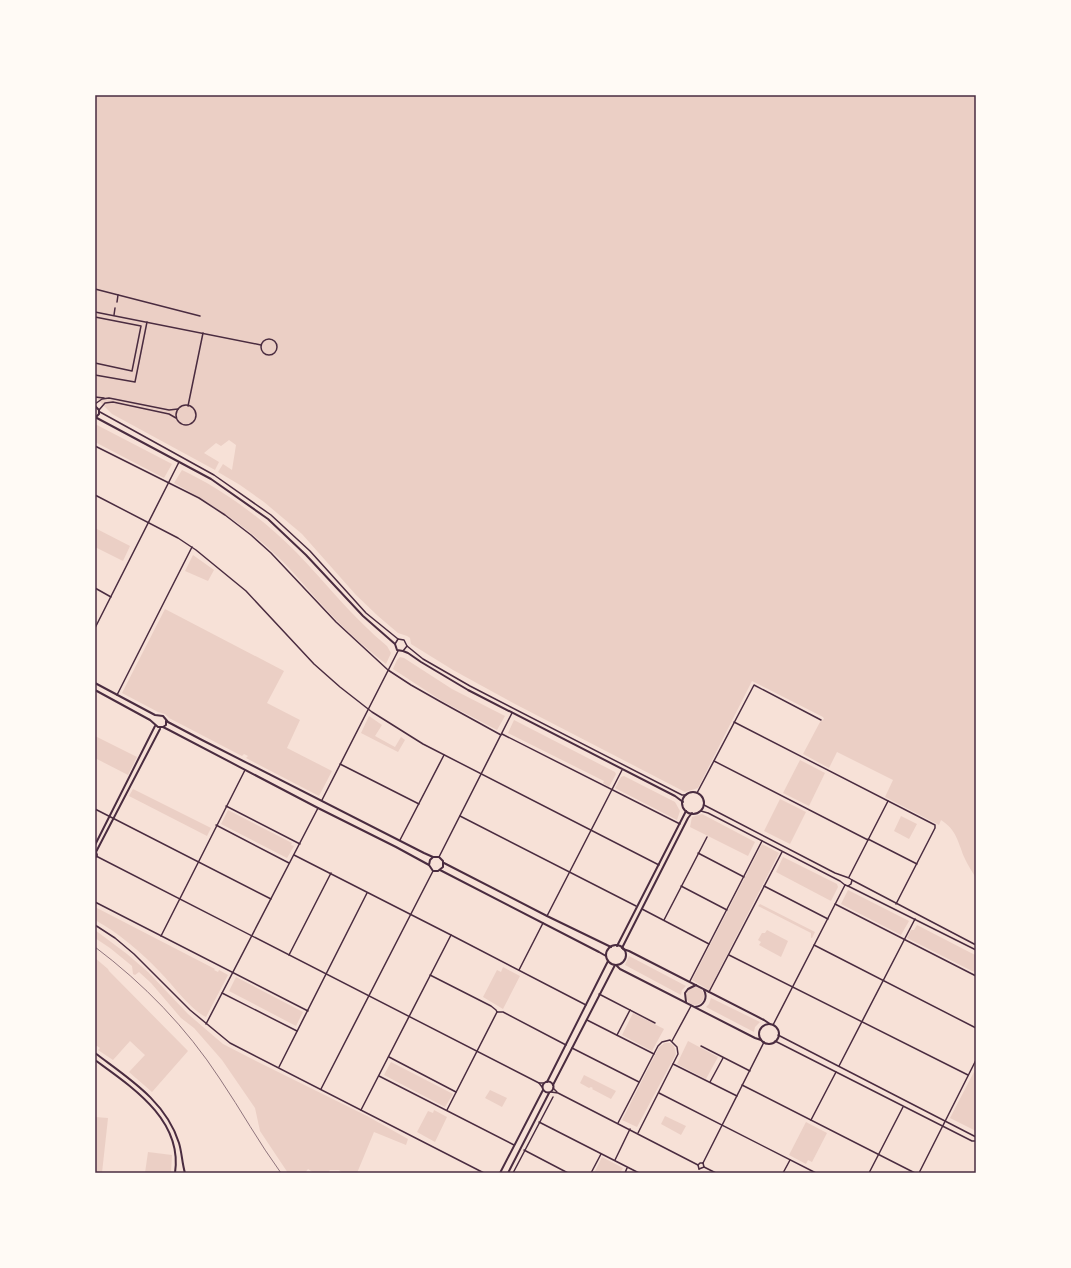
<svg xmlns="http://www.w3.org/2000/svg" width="1071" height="1268" font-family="Figtree,sans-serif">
<rect width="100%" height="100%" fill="#f7e1d7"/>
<g fill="#ebcfc5">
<path d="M95 95H976V878C972 872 968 865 965 859 958 843 957 830 941 820L939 825 885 797 893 780 837 752 829 768 803 754 820 722 824 719 823 717 752 681 698 788 685 792 515 704 453 670 411 644 410 638 407 636 398 633 378 616 356 595 302 534 264 502 240 485 218 472 223 464 232 470 236 445 229 440 221 446 216 443 204 453 219 462 215 470 112 414 95 397Z"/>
<path d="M95 424 172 464 164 478 95 442Z"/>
<path d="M182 470C224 490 263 519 296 552 326 583 353 618 387 646L391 653 386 664C363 646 342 627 323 606 308 590 294 572 278 557 247 527 212 504 174 483Z"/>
<path d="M95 528 130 546 123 561 95 547Z"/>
<path d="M193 555 214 570 208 581 185 571Z"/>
<path d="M165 609 284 671 267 703 300 720 287 748 332 771 319 796 246 758 248 756 244 754 242 756 169 718 165 714 158 712 122 693Z"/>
<path d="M400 657 404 658 452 689 505 716 497 730 442 701 393 669 397 660Z"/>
<path d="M369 716 382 725 375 736 395 747 401 737 405 740 398 752 361 733Z"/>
<path d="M514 720 615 772 616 774 609 787 603 783 604 781 508 733Z"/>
<path d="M95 736 137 757 128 775 95 758Z"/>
<path d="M800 760 825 773 809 806 783 793Z"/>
<path d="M624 776 675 802 680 811 677 820 615 788 621 777Z"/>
<path d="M133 789 211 828 207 836 129 796Z"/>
<path d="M780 799 806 812 790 844 764 831Z"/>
<path d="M228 810 292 843 291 845 294 846 287 858 221 824Z"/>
<path d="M702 814 755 842 748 856 690 827 692 817Z"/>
<path d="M901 816 917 824 909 839 894 831Z"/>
<path d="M762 844 779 853 709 990 692 980Z"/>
<path d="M783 857 837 884 838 887 831 901 776 872Z"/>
<path d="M848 890 909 921 901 935 841 904Z"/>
<path d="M760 904 815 932 812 938H811V933L758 906Z"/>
<path d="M95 907 215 969 214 970 218 972 219 970 228 975 206 1017C191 1010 172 984 160 972 141 952 119 933 95 920Z"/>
<path d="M917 925 975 955 976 956V973L907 938 911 930H914Z"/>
<path d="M95 930 127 954 148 972 188 1014 223 1044 262 1064 367 1116 408 1139 406 1145 374 1132 357 1173H343L339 1170H330L328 1173H314L308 1169 305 1173H288L260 1131 255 1108 222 1060 194 1028 181 1018 151 983 139 972 135 975 133 974 132 966 110 948 95 938Z"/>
<path d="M767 930 788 941 781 957 759 945 761 942 758 940 762 933H765Z"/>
<path d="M629 956 686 986 682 990 681 995 625 965Z"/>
<path d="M95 958 108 969 109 971 188 1051 152 1092 129 1072 145 1055 130 1041 113 1060 98 1050 100 1048 97 1046 95 1047Z"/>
<path d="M503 967 520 976 503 1009 483 997 497 970 501 972Z"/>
<path d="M236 977 303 1012 296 1026 229 991Z"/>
<circle cx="695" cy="996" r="9"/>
<path d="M711 998 760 1022 755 1027 754 1032 706 1007 709 1004Z"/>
<path d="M633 1013 664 1029 652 1051 622 1035Z"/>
<path d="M688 1041 718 1057 706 1079 677 1064Z"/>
<path d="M665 1043H670L674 1046 676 1054 637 1127 622 1120 659 1047Z"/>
<path d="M391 1062 453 1094 445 1107 384 1075Z"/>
<path d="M976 1068V1131L950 1118Z"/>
<path d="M584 1075 616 1091 611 1099 592 1089 593 1088 591 1087 589 1088 580 1083Z"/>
<path d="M490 1090 507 1098 502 1107 485 1098Z"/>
<path d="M434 1110 447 1117 435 1142 417 1132 428 1111 433 1113Z"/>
<path d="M665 1116 686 1126 681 1135 661 1124Z"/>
<path d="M95 1117 108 1118 102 1173H95Z"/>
<path d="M806 1122 827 1133 812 1162 808 1160 806 1164 789 1155Z"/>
<path d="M148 1152 172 1155 171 1173H145Z"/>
<path d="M602 1157 623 1168 620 1173H594Z"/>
</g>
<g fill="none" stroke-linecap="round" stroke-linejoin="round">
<g stroke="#4a2c40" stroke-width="1.5">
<path d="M95 289 200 316"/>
<path d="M117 302 118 295"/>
<path d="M95 312 261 345"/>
<path d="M114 315 115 308"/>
<path d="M95 317 141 326 132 371 95 363"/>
<circle cx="269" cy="347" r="8"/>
<path d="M95 375 135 382 147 322"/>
<path d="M100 412 214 475 271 515 310 551 366 613 398 639"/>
<path d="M395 644 398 639 404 640 407 646 403 651"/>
<path d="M407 646 423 659 470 686 682 795H686"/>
</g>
<g stroke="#4a2c40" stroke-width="1.5">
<path d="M95 397 104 398"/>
<path d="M95 404 102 399 109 398 169 410 178 409"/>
<circle cx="186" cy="415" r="10"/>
<path d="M188 406 203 333"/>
<path d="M99 410 105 403 113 402 169 414 176 418"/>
<path d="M95 446 199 498 225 515 251 535 271 553 336 622 388 670 411 685 441 702 501 735"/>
<path d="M95 495 178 538 196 550 246 591 314 664 340 687 372 712 423 744 659 865"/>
<path d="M95 588 111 597"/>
<path d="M95 628 179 462"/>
<path d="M117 695 192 547"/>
<path d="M734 722 935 825V828L896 904"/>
<path d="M502 734 680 824"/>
<path d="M714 761 868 840"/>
<path d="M340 764 419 804"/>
<path d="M697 793 754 685 821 720"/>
<path d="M322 800 398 651"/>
<path d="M704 805 835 873 849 878 852 880 851 884 848 886 845 885"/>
<path d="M226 806 300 844"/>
<path d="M95 809 271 899"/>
<path d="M701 811 708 813 840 881 845 885"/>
<path d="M460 816 636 906"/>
<path d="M216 825 289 863"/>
<path d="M868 839 917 864"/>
<path d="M400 840 444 755"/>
<path d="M698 853 744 877"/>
<path d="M294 855 451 935 586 1005"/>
<path d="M96 856 539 1083H544"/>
<path d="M439 857 512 713"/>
<path d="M849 877 888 801"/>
<path d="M852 880 976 945"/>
<path d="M681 886 727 910"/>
<path d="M764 886 828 919"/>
<path d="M848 886 976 950"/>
<path d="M95 902 308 1011"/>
<path d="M835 904 976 976"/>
<path d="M642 909 709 944"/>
<path d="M547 916 622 770"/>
<path d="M664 920 707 837"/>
<path d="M95 925 115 938 134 954 190 1010 230 1043 484 1173"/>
<path d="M161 936 245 770"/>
<path d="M814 945 976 1028"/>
<path d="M289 955 331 873"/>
<path d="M729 955 968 1075"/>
<path d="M519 970 543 923"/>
<path d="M430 975 491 1006 496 1010 497 1012H503L566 1045"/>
<path d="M690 981 762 841"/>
<path d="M709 992 782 852"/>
<path d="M222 993 297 1031"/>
<path d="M599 994 655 1023"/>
<path d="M587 1020 654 1054"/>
<path d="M206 1024 318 808"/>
<path d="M773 1025 845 885"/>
<path d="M617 1035 630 1010"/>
<path d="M778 1035 976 1137"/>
<path d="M672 1041 691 1006"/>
<path d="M775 1041 972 1141H976"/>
<path d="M701 1046 750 1071"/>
<path d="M572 1048 639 1082"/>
<path d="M389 1057 456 1092"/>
<path d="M673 1064 737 1096"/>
<path d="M839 1066 915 919"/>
<path d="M279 1067 367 893"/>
<path d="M379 1076 514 1145"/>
<path d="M710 1082 723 1058"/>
<path d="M539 1083 542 1087"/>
<path d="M742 1085 915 1173"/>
<path d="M553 1088 557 1092"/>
<path d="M321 1089 433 871"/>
<path d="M551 1092 558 1093 698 1165"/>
<path d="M659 1093 816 1173"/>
<path d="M361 1110 451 935"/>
<path d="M447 1110 497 1012"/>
<path d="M811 1120 836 1072"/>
<path d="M539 1122 639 1173"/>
<path d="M618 1123 658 1046 662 1042 670 1040 677 1047 678 1054 638 1133"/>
<path d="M524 1150 568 1173"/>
<path d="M615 1160 630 1129"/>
<path d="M703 1163 764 1042"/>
<path d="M704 1167 716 1173"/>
<path d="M699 1169 698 1165 700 1163H703"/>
<path d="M699 1169 704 1167 703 1163"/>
<path d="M513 1173 553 1097"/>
<path d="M591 1173 601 1154"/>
<path d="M625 1173 627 1168"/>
<path d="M783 1173 790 1160"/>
<path d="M869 1173 903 1107"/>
<path d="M919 1173 976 1060"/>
</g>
<g stroke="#4a2c40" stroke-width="2">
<path d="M95 406 99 410V414L96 417"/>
<path d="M95 417 211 479 268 519 306 555 363 616 395 644 397 650 403 651 408 653 421 662 468 690 675 796 683 802"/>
<path d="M95 683 155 715 163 716 168 722 202 740 424 853 433 857H439L443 861V867L438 871H433L429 865 396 847 318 808 169 730 163 727H158L150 720 95 690"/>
<path d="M163 727 166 725V721"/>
<circle cx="693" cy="803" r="11"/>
<path d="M95 845 155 726"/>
<path d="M96 852 160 729"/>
<path d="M95 858 97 855 96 852"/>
<path d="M444 863 547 916 611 947"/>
<path d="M429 865 430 860 433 857"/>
<path d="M440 870 599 952 606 956"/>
<circle cx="616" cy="955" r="10"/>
<path d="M617 946 686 811"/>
<path d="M622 948 688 818 692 813"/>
<path d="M623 949 629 951 764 1020 770 1024"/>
<path d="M616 965 620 969 755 1038 761 1040"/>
<path d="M686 1002 685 993 688 989 696 985"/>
<path d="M695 1007C704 1006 708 998 704 990"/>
<circle cx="769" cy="1034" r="10"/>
<path d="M95 1053C128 1078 166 1101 179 1143 182 1153 182 1163 185 1173"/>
<path d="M95 1060C132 1087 183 1120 175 1173"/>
<circle cx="548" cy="1087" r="5.5"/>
<path d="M547 1082 608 961"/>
<path d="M553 1085 615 965"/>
<path d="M500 1173 543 1090"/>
<path d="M508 1173 549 1093"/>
</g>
<path stroke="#8f747c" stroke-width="1" d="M95 947C144 984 186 1027 220 1079 241 1110 259 1143 281 1173"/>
</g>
<rect width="1071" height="1268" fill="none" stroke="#fffaf5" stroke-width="192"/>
<rect x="96" y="96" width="879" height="1076" fill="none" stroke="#4a2c40" stroke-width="1.5"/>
</svg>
